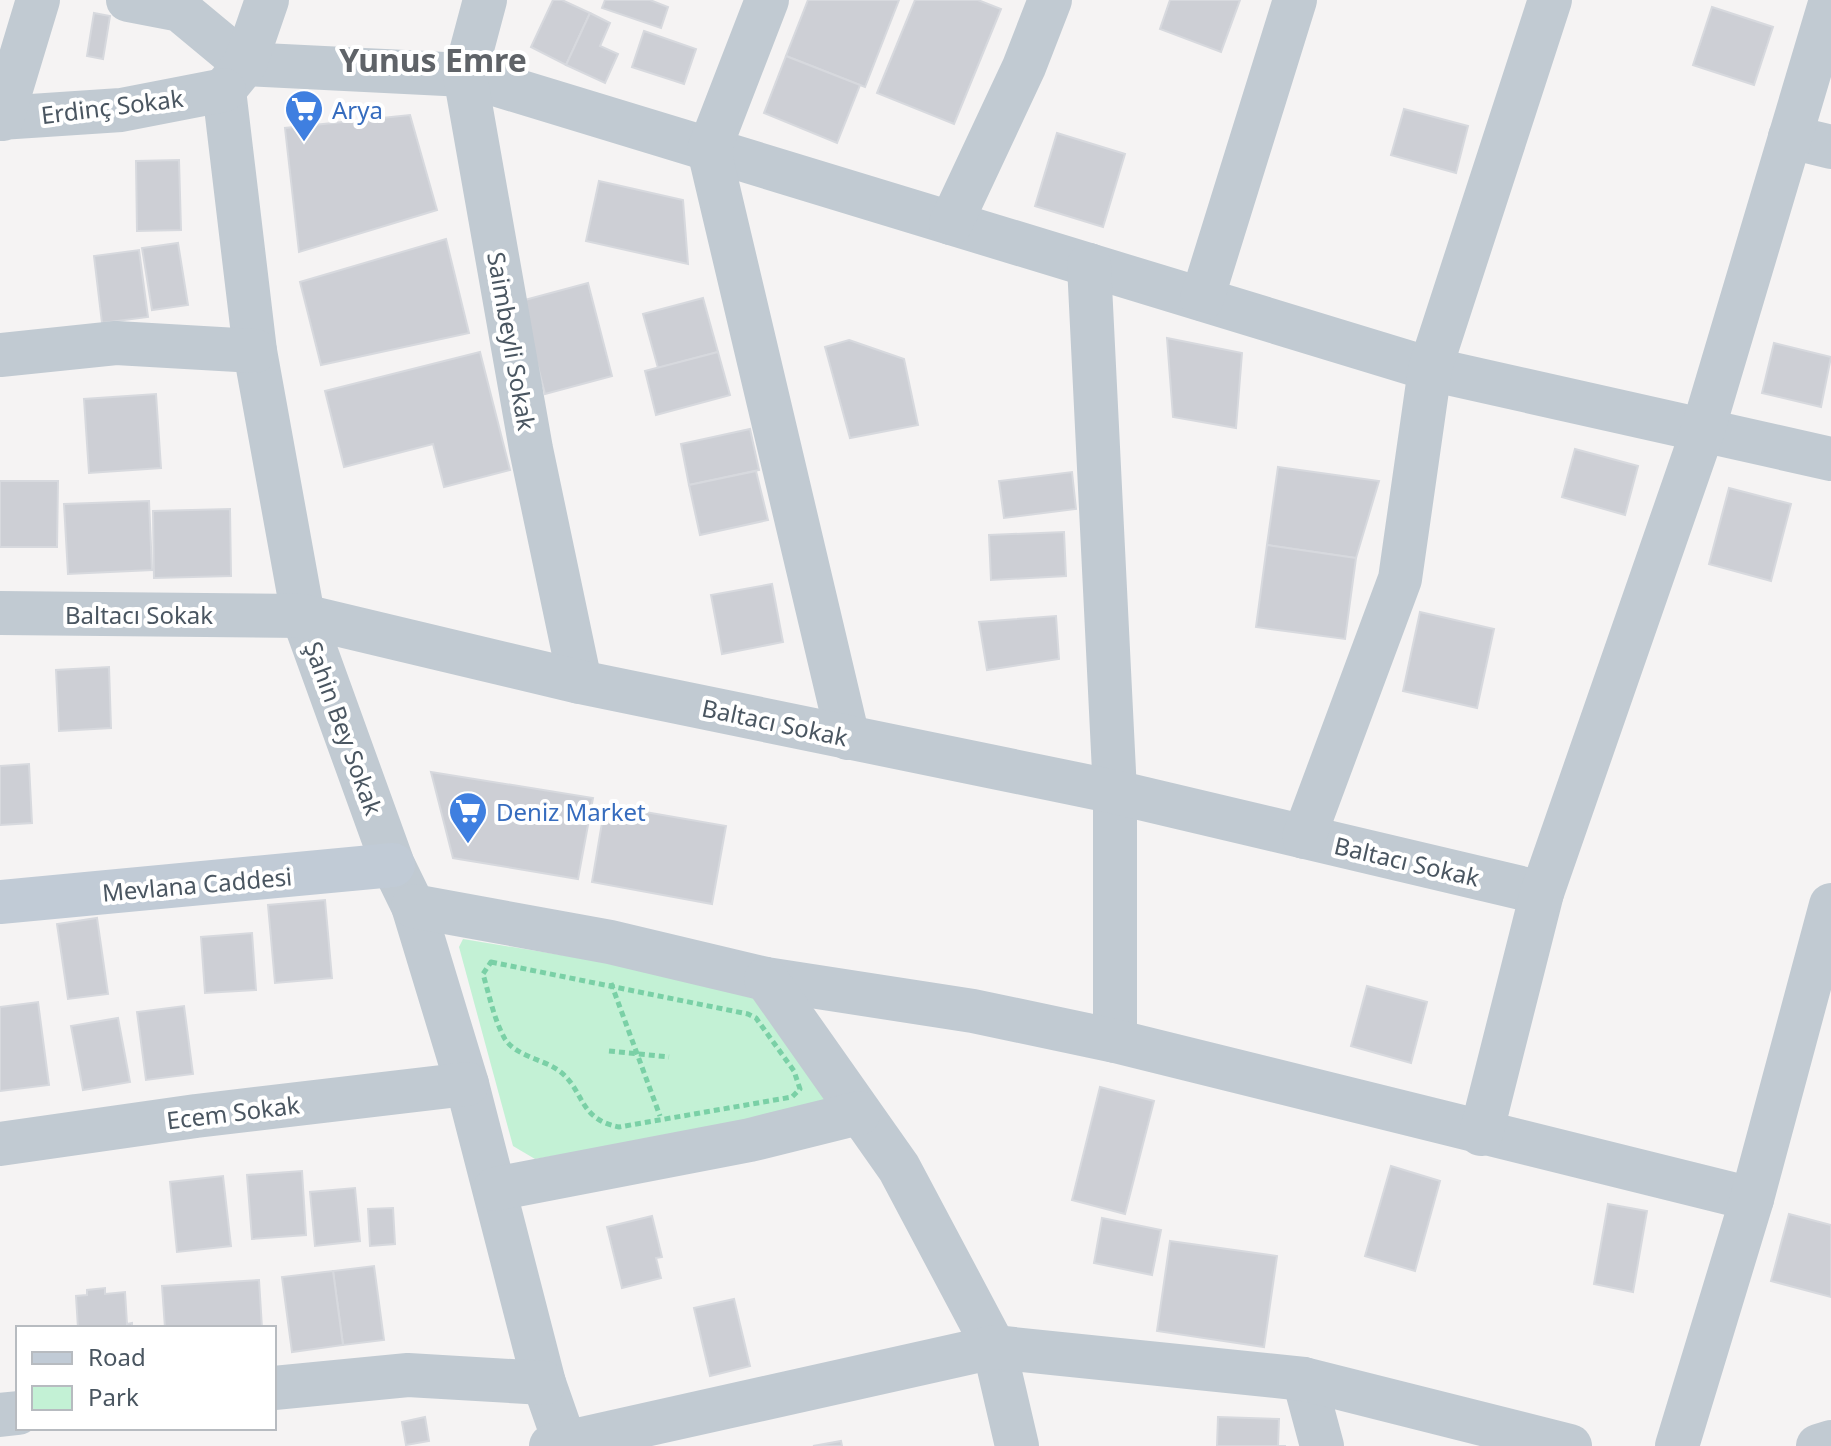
<svg xmlns="http://www.w3.org/2000/svg" width="1831" height="1446" font-family="'Noto Sans',sans-serif">
<rect width="100%" height="100%" fill="#f5f3f3"/>
<path fill="#c3f1d5" d="M463 939 756 987 828 1090 819 1112 535 1159 513 1146 459 947Z"/>
<g fill="#cdcfd5" stroke="#d7d9de" stroke-width="2">
<path d="M553 0H562L590 13 566 65 531 47Z"/>
<path d="M605 0H650L668 7 661 28 602 8Z"/>
<path d="M808 0H899L865 87 786 56Z"/>
<path d="M915 0H978L1001 9 954 124 877 93Z"/>
<path d="M1170 0H1240L1221 52 1160 29Z"/>
<path d="M1712 7 1773 27 1754 85 1693 65Z"/>
<path d="M94 13 110 16 103 59 87 56Z"/>
<path d="M590 13 610 23 600 46 618 54 605 83 566 65Z"/>
<path d="M644 31 696 49 684 84 632 67Z"/>
<path d="M786 56 860 85 837 143 764 113Z"/>
<path d="M1404 109 1468 126 1456 173 1391 155Z"/>
<path d="M410 115 437 210 299 252 285 128Z"/>
<path d="M1057 133 1125 154 1103 227 1035 206Z"/>
<path d="M179 160 181 230 137 231 136 161Z"/>
<path d="M599 181 683 200 688 264 586 241Z"/>
<path d="M446 239 469 333 321 365 300 282Z"/>
<path d="M178 243 188 305 152 310 142 248Z"/>
<path d="M139 250 148 317 102 323 94 256Z"/>
<path d="M588 283 612 376 545 394 521 301Z"/>
<path d="M703 298 718 352 658 368 643 314Z"/>
<path d="M1167 338 1242 353 1236 428 1173 417Z"/>
<path d="M849 340 904 359 918 425 850 438 825 347Z"/>
<path d="M1774 343 1831 357 1821 407 1762 393Z"/>
<path d="M480 352 510 470 444 487 433 444 344 467 325 391Z"/>
<path d="M718 352 730 395 656 415 645 371Z"/>
<path d="M156 394 161 468 89 473 84 399Z"/>
<path d="M750 429 759 470 689 485 681 444Z"/>
<path d="M1575 449 1638 466 1625 515 1562 497Z"/>
<path d="M1278 467 1379 481 1356 558 1267 545Z"/>
<path d="M756 471 768 520 700 535 689 485Z"/>
<path d="M1072 472 1076 509 1004 518 999 481Z"/>
<path d="M0 481H58L57 547H0Z"/>
<path d="M1729 488 1791 504 1771 581 1709 564Z"/>
<path d="M149 501 152 570 68 574 64 504Z"/>
<path d="M230 509 231 576 154 578 153 511Z"/>
<path d="M1064 532 1066 576 991 580 989 535Z"/>
<path d="M1267 545 1356 558 1345 639 1256 627Z"/>
<path d="M772 584 783 642 722 654 711 595Z"/>
<path d="M1420 612 1494 629 1477 708 1403 691Z"/>
<path d="M1056 616 1059 659 987 670 979 622Z"/>
<path d="M109 667 111 728 59 731 56 670Z"/>
<path d="M29 764 32 823 0 825V766Z"/>
<path d="M431 772 593 798 578 879 453 858Z"/>
<path d="M605 805 726 826 712 904 592 882Z"/>
<path d="M325 900 332 978 275 983 268 905Z"/>
<path d="M97 918 108 994 68 999 57 924Z"/>
<path d="M252 933 256 990 205 993 201 937Z"/>
<path d="M1367 986 1427 1002 1411 1063 1351 1046Z"/>
<path d="M38 1002 49 1085 0 1091V1007Z"/>
<path d="M184 1006 193 1074 146 1080 137 1012Z"/>
<path d="M118 1018 130 1082 83 1090 71 1026Z"/>
<path d="M1100 1087 1154 1101 1125 1214 1072 1200Z"/>
<path d="M1391 1166 1440 1181 1415 1271 1365 1256Z"/>
<path d="M302 1171 306 1235 252 1239 247 1175Z"/>
<path d="M223 1176 231 1246 177 1252 170 1182Z"/>
<path d="M355 1188 360 1241 315 1246 310 1192Z"/>
<path d="M1608 1204 1647 1211 1633 1292 1594 1284Z"/>
<path d="M393 1208 395 1244 370 1246 368 1209Z"/>
<path d="M1789 1214 1831 1225V1297L1771 1281Z"/>
<path d="M652 1216 662 1257 656 1258 661 1278 622 1288 607 1227Z"/>
<path d="M1102 1218 1161 1230 1152 1275 1094 1263Z"/>
<path d="M1170 1241 1277 1256 1264 1347 1157 1331Z"/>
<path d="M374 1266 384 1340 343 1345 333 1271Z"/>
<path d="M333 1271 343 1345 292 1352 282 1277Z"/>
<path d="M259 1280 262 1328H165L162 1286Z"/>
<path d="M105 1288V1294L125 1292 127 1324 132 1323V1328H78L76 1296 87 1295V1290Z"/>
<path d="M734 1299 750 1366 710 1376 694 1308Z"/>
<path d="M425 1417 429 1441 406 1445 402 1422Z"/>
<path d="M1218 1417 1279 1419 1278 1446H1286H1217Z"/>
<path d="M841 1441 842 1446H813Z"/>
</g>
<g fill="none" stroke-linecap="round" stroke-linejoin="round">
<g stroke="#7ad0a6" stroke-width="5" stroke-dasharray="6 4" stroke-linecap="butt">
<path d="M491 962 748 1014 756 1018 794 1071 800 1089 792 1097 619 1127C577 1119 585 1089 558 1070 542 1059 516 1056 505 1039 494 1020 489 994 483 974Z"/>
<path d="M611 983 660 1116"/>
<path d="M609 1051 669 1057"/>
</g>
<g stroke="#c1cad2" stroke-width="44">
<path d="M128 0 180 10 245 64 465 75 1430 369 1831 459"/>
<path d="M267 0 245 64 224 90 255 351 303 616 393 865 413 906 467 1084 544 1383 566 1446"/>
<path d="M485 0 465 75 531 449 580 682"/>
<path d="M767 0 709 150 848 738"/>
<path d="M0 118 121 110 224 90"/>
<path d="M2 119 38 0"/>
<path d="M1790 137 1831 147"/>
<path d="M951 223 1024 67 1050 0"/>
<path d="M1089 265 1115 792V1041"/>
<path d="M1202 299 1295 0"/>
<path d="M0 355 116 343 255 351"/>
<path d="M0 613 303 616 580 682 1115 792 1542 893"/>
<path d="M1304 837 1400 579 1430 369 1550 0"/>
<path d="M413 906 610 942 766 979 973 1011 1115 1041 1752 1199"/>
<path d="M766 979 899 1168 994 1347 1017 1446"/>
<path d="M1481 1134 1542 893 1702 433 1831 0"/>
<path d="M0 1144 196 1116 467 1084"/>
<path d="M495 1189 750 1140 859 1113"/>
<path d="M1304 1379 1322 1446"/>
<path d="M274 1388 408 1375 544 1383"/>
<path d="M0 1415 18 1413"/>
<path d="M551 1446 994 1347 1304 1379 1570 1446"/>
<path d="M1677 1446 1752 1199 1831 905"/>
<path d="M1818 1446 1831 1442"/>
</g>
<path stroke="#c1cbd6" stroke-width="44" d="M0 902 393 865"/>
</g>
<defs>
<g id="supermarket-pin" transform="scale(2)"><path d="M0 17L-7.5 6A9.5 9.5 0 1 1 7.5 6Z" fill="#3f7fe0" stroke="#fff"/><path d="M-6-5.5h2.5l.6 2H6L4.5 2H-2.5L-4.4-4H-6ZM-1.5 3.2a1.3 1.3 0 1 0 .1 0ZM3 3.2a1.3 1.3 0 1 0 .1 0Z" fill="#fff"/></g>
</defs>
<g fill-rule="evenodd">
<use href="#supermarket-pin" x="304" y="109"/>
<use href="#supermarket-pin" x="468" y="811"/>
</g>
<g text-anchor="middle" dominant-baseline="central" stroke-width="8" stroke-linejoin="round" paint-order="stroke">
<g font-size="24" fill="#4a5661" stroke="#fff">
<text transform="translate(112 106) rotate(-7)">Erdinç Sokak</text>
<text transform="translate(512 341) rotate(80)">Saimbeyli Sokak</text>
<text x="139" y="614">Baltacı Sokak</text>
<text transform="translate(775 722) rotate(12)">Baltacı Sokak</text>
<text transform="translate(344 728) rotate(70)">Şahin Bey Sokak</text>
<text transform="translate(1407 861) rotate(13)">Baltacı Sokak</text>
<text transform="translate(197 884) rotate(-5)">Mevlana Caddesi</text>
<text transform="translate(233 1112) rotate(-7)">Ecem Sokak</text>
</g>
<g font-size="24" fill="#366cbe" stroke="#fff" text-anchor="start">
<text x="332" y="109">Arya</text>
<text x="496" y="811">Deniz Market</text>
</g>
<g font-size="32" font-weight="bold" fill="#5f6368" stroke="#fff">
<text x="433" y="59">Yunus Emre</text>
</g>
</g>
<rect x="16" y="1326" width="260" height="104" fill="#ffffff" stroke="#b7bbc0" stroke-width="2"/>
<rect x="32" y="1352" width="40" height="12" fill="#c1cbd6" stroke="#b7bbc0" stroke-width="2"/>
<text x="88" y="1366" font-size="24" fill="#4a5661">Road</text>
<rect x="32" y="1386" width="40" height="24" fill="#c3f1d5" stroke="#b7bbc0" stroke-width="2"/>
<text x="88" y="1406" font-size="24" fill="#4a5661">Park</text>
</svg>
